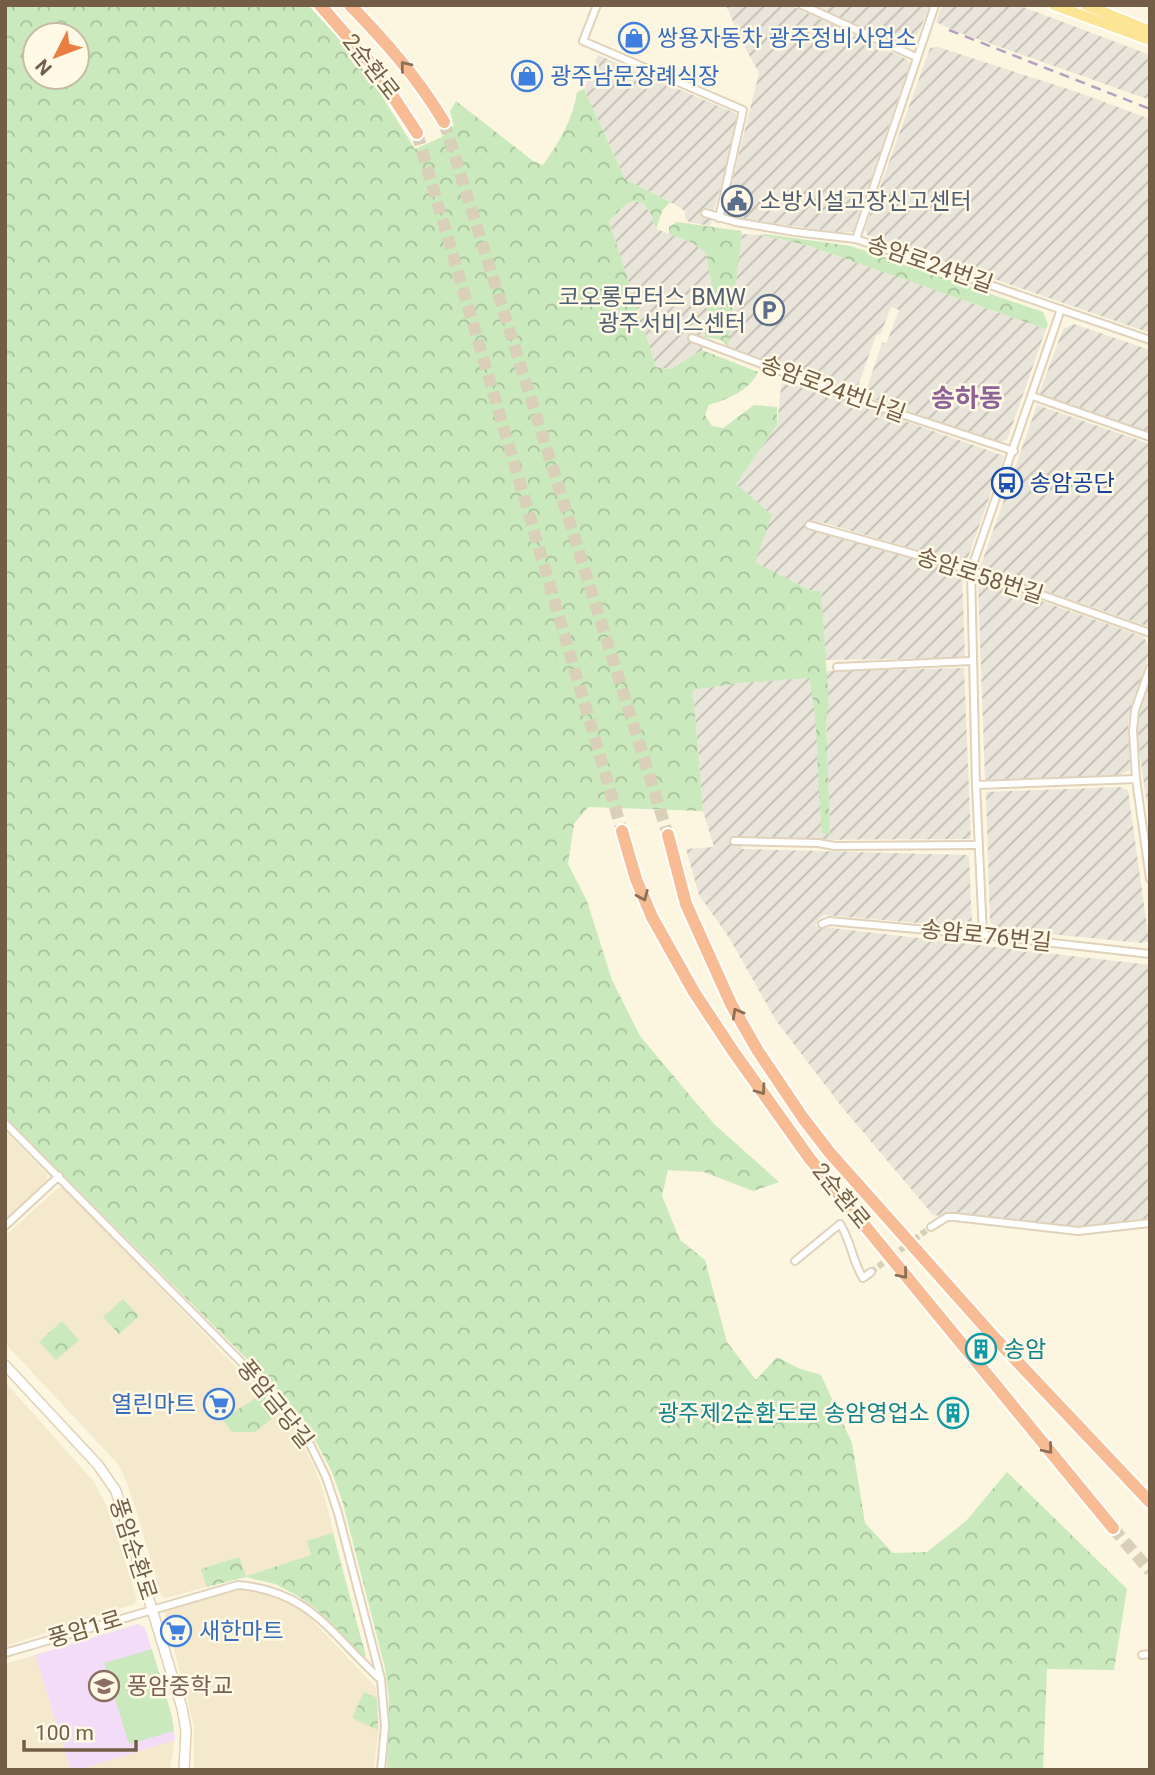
<svg xmlns="http://www.w3.org/2000/svg" width="1155" height="1775" font-family="Roboto,'Noto Sans KR',sans-serif">
<defs>
<pattern id="industrial-furrows" width="10" height="10" patternUnits="userSpaceOnUse" patternTransform="scale(1.75)"><rect width="10" height="10" fill="#eae5db"/><path d="M-1 1l2-2M0 10L10 0M9 11l2-2" fill="none" stroke="#c2bdb3"/></pattern>
<pattern id="forest-crowns" width="20" height="18" patternUnits="userSpaceOnUse" patternTransform="scale(1.75)"><rect width="20" height="18" fill="#caeabe"/><path d="M2 6a3 3 0 1 1 6 0M12 15a3 3 0 1 1 6 0" fill="none" stroke="#a8c19c"/></pattern>
</defs>
<rect width="100%" height="100%" fill="#fcf5df"/>
<g fill="#f4e8cd">
<path d="M5 1131 47 1174V1181L5 1220Z"/>
<path d="M58 1188H64L289 1422 312 1462 323 1491 337 1547 246 1576 166 1598 161 1595 135 1507 124 1475 118 1464 5 1343V1236Z"/>
<path d="M5 1382 94 1482 108 1509 137 1599 134 1604 5 1646Z"/>
<path d="M239 1590 272 1595 305 1612 376 1688 379 1723 374 1770H194V1726L164 1610 219 1593Z"/>
<path d="M35 1655 71 1770H5V1664Z"/>
<path d="M175 1740 170 1770H79Z"/>
</g>
<g fill="url(#industrial-furrows)">
<path d="M726 5H790L906 59 910 64 853 232H837L745 219 728 214 725 210 759 73 740 38Z"/>
<path d="M811 5H930L914 44 908 46 898 45Z"/>
<path d="M942 5H1018L1150 55V100L958 32 936 22Z"/>
<path d="M938 47 1077 92 1150 119V333L867 235 865 229 930 48Z"/>
<path d="M598 55 735 113 739 119 710 226 689 222 685 218V211L674 204 625 179 584 89Z"/>
<path d="M633 201 643 203 651 214 656 229 693 243 706 253 711 281 702 350 670 369 656 367 609 221 623 207Z"/>
<path d="M742 234 761 235 806 245 1046 329 1007 440 998 442 867 397 866 391 882 343 887 342 899 310 891 307 881 333 876 336 855 394 728 347Z"/>
<path d="M1074 324 1150 350V433L1039 394 1063 329Z"/>
<path d="M782 378 1004 456 967 560 960 563 821 522 818 530 962 573 965 658 825 660 821 591 809 590 754 562 736 484 777 425Z"/>
<path d="M1037 405 1150 444V627L980 568Z"/>
<path d="M981 580 1144 637 1150 650 1128 720 1130 770 1119 775 985 781 978 581Z"/>
<path d="M964 668 971 839 741 840 742 849 967 855 969 857 972 923 967 927 824 915 818 920 815 926 1150 965V1220L1077 1228 933 1215 842 1107 777 1022 728 936 699 895 686 849 714 847 703 811 693 690 740 683 809 677 816 711 820 811 822 832 830 833 826 714 829 706 826 671Z"/>
<path d="M1150 682V827L1137 734 1139 714Z"/>
<path d="M1120 787 1128 790 1149 941 1142 943 998 929 990 922 986 792Z"/>
</g>
<path fill="#f2dcf8" d="M138 1624 145 1628 172 1717 175 1740 79 1770H71L35 1655Z"/>
<g fill="url(#forest-crowns)" fill-rule="evenodd">
<path d="M5 5H308L346 46 380 93 415 149 442 137 454 125 450 111 456 101 533 161 543 165C559 142 573 120 577 92L584 89 625 179 670 202 662 211 656 229 651 214 643 203 633 201 623 207 609 221 656 367 670 369 702 350 758 372C749 391 728 399 709 405L705 415 712 426 723 428 754 405 777 407V425L736 484 772 515 755 562 809 590 821 591 829 706 826 715 830 834 822 833C816 781 820 729 809 678L740 683 693 690 703 811 588 807 574 824 568 864 587 901 612 980 640 1036 714 1124 779 1182 753 1191 704 1172 668 1170 662 1196 680 1240 705 1260 727 1342 756 1380 777 1357 798 1368 821 1375 852 1443 865 1523 893 1553 927 1552 966 1521 1007 1472 1127 1589 1114 1670 1047 1669 1043 1770H387L389 1699 385 1668 342 1500 331 1470 306 1423 272 1384 5 1117ZM35 35H77V77H35Z"/>
<path d="M677 222 741 231 742 234 728 347 721 340 704 337 711 281 706 253 693 243 669 234V227Z"/>
<path d="M765 234 851 246 869 252 1043 312 1048 324 1046 329 806 245 761 235Z"/>
<path d="M123 1299 139 1316 119 1334 103 1317Z"/>
<path d="M62 1321 79 1340 56 1360 39 1342Z"/>
<path d="M263 1394 280 1412 255 1432H232L222 1419Z"/>
<path d="M333 1533 366 1657 362 1656 315 1608 296 1595 275 1584 246 1577 207 1587 201 1569 239 1557 246 1576 311 1555 307 1541Z"/>
<path d="M364 1692 377 1698 378 1730 352 1718Z"/>
</g>
<path fill="#caeabe" d="M152 1649 172 1717 174 1731 129 1744 104 1663Z"/>
<g fill="none" stroke-linecap="round" stroke-linejoin="round">
<path stroke="#dacfb9" stroke-width="6" stroke-dasharray="6 3" stroke-linecap="butt" d="M871 1272 931 1227"/>
<g stroke="#dacfb9" stroke-width="12" stroke-dasharray="12 6" stroke-linecap="butt">
<path d="M444 122 668 835"/>
<path d="M417 133 622 831"/>
<path d="M1113 1528 1150 1571"/>
</g>
<g stroke="#e0d2bb" stroke-width="10">
<g id="street">
<path d="M597 5 583 41 743 110 719 218"/>
<path d="M802 5 916 57"/>
<path d="M705 213 736 222 795 232 856 239 1150 340"/>
<path d="M856 239 935 5"/>
<path d="M692 338 858 400 1014 451"/>
<path d="M1032 396 1150 437"/>
<path d="M809 525 971 570 1150 633"/>
<path d="M837 667 972 661"/>
<path d="M1150 668 1135 710 1133 731 1136 779 1150 879"/>
<path d="M976 785 1136 779"/>
<path d="M734 841 818 843 835 846 979 845"/>
<path d="M822 924 829 921 983 935 1150 954"/>
<path d="M983 935 976 785 971 570 1061 309"/>
<path d="M5 1123 267 1388 307 1438 326 1477 338 1513 381 1679 385 1726 381 1770"/>
<path d="M5 1226 59 1176"/>
<path d="M931 1227 947 1217H955L1078 1231 1150 1223"/>
<path d="M795 1261 840 1224C851 1240 852 1261 863 1278L871 1272"/>
<path d="M5 1653 238 1585C310 1591 330 1633 379 1678"/>
<path d="M1142 1655 1150 1654"/>
</g>
</g>
<g stroke="#e2d1b6" stroke-width="12">
<path id="secondary" d="M5 1365 98 1465 116 1491 182 1708 186 1730 184 1770"/>
</g>
<g stroke="#fff" stroke-width="14">
<g id="primary">
<path d="M1054 5 1150 40"/>
<path d="M1086 5 1150 31"/>
</g>
</g>
<g stroke="#fff" stroke-width="16">
<g id="highway">
<path d="M320 5 373 66 417 133"/>
<path d="M350 5C385 41 418 78 444 122"/>
<path d="M622 831 636 879 652 917 694 992 733 1051 810 1159 1113 1528"/>
<path d="M668 835 686 904 731 1004 758 1051 803 1118 830 1153 993 1336 1150 1502"/>
</g>
</g>
<use href="#street" stroke="#fff" stroke-width="6"/>
<use href="#secondary" stroke="#fff" stroke-width="9"/>
<use href="#primary" stroke="#fde596" stroke-width="10"/>
<use href="#highway" stroke="#f8bc94" stroke-width="12"/>
<path stroke="#b89fc5" stroke-width="2.5" stroke-dasharray="10 7" stroke-linecap="butt" d="M949 30 1150 109"/>
</g>
<defs><path id="oneway-chevron" d="M-2-3.5L2.5 0L-2 3.5" fill="none" stroke-width="1.6" stroke-linecap="round" stroke-linejoin="round" transform="scale(1.75)"/></defs>
<g stroke="#8e7056">
<use href="#oneway-chevron" transform="translate(405 66) rotate(-129)"/>
<use href="#oneway-chevron" transform="translate(643 896) rotate(67)"/>
<use href="#oneway-chevron" transform="translate(737 1013) rotate(-119)"/>
<use href="#oneway-chevron" transform="translate(761 1090) rotate(54)"/>
<use href="#oneway-chevron" transform="translate(903 1274) rotate(51)"/>
<use href="#oneway-chevron" transform="translate(1048 1449) rotate(50)"/>
</g>
<defs>
<g id="shop-ring" transform="scale(1.575)"><circle r="9.5" fill="#fff9e5" stroke="#3f7fe0" stroke-width="1.5"/><path d="M-5-2.5h2.3a2.7 3.5 0 0 1 5.4 0H5L5.5 6h-11ZM-1.5-2.5h3a1.5 2.3 0 0 0-3 0Z" fill="#3f7fe0"/></g>
<g id="civic-ring" transform="scale(1.575)"><circle r="9.5" fill="#fff9e5" stroke="#5c6f8a" stroke-width="1.5"/><path d="M-.6-6.5H3V-4.5H.6V-3L4-1V1h2V6H-6V1h2V-1L-.6-3ZM-1.2 2.5V6h2.4V2.5Z" fill="#5c6f8a"/></g>
<g id="parking-ring" transform="scale(1.575)"><circle r="9.5" fill="#fff9e5" stroke="#5c6f8a" stroke-width="1.5"/><path d="M-3.5-5.5H1a3.5 3.5 0 0 1 0 7H-1V5.5H-3.5ZM-1-3.4V-.6H.8a1.4 1.4 0 0 0 0-2.8Z" fill="#5c6f8a"/></g>
<g id="bus-ring" transform="scale(1.575)"><circle r="9.5" fill="#fff9e5" stroke="#1a4fb4" stroke-width="1.5"/><path d="M-5-6H5V4H4V6H2V4H-2V6H-4V4H-5ZM-3.5-4V0h7V-4ZM-3.5 1.2v1.5H-2V1.2ZM2 1.2v1.5H3.5V1.2Z" fill="#1a4fb4"/></g>
<g id="building-ring" transform="scale(1.575)"><circle r="9.5" fill="#fff9e5" stroke="#0f9aa8" stroke-width="1.5"/><path d="M-4-6H4V6H1V3H-1V6H-4ZM-2.5-4.3h1.7v1.8h-1.7ZM.8-4.3h1.7v1.8H.8ZM-2.5-1h1.7V.8h-1.7ZM.8-1h1.7V.8H.8Z" fill="#0f9aa8"/></g>
<g id="supermarket-ring" transform="scale(1.575)"><circle r="9.5" fill="#fff9e5" stroke="#3f7fe0" stroke-width="1.5"/><path d="M-6-5.5h2.5l.6 2H6L4.5 2H-2.5L-4.4-4H-6ZM-1.5 3.2a1.3 1.3 0 1 0 .1 0ZM3 3.2a1.3 1.3 0 1 0 .1 0Z" fill="#3f7fe0"/></g>
<g id="school-ring" transform="scale(1.575)"><circle r="9.5" fill="#fff9e5" stroke="#8d6e63" stroke-width="1.5"/><path d="M0-5L7-2L0 1L-7-2ZM-4 1L0 2.5L4 1V4Q0 6-4 4Z" fill="#8d6e63"/></g>
</defs>
<g fill-rule="evenodd">
<use href="#shop-ring" x="634" y="38"/>
<use href="#shop-ring" x="527" y="76"/>
<use href="#civic-ring" x="737" y="201"/>
<use href="#parking-ring" x="769" y="310"/>
<use href="#bus-ring" x="1007" y="483"/>
<use href="#building-ring" x="981" y="1349"/>
<use href="#supermarket-ring" x="219" y="1404"/>
<use href="#building-ring" x="953" y="1413"/>
<use href="#supermarket-ring" x="176" y="1631"/>
<use href="#school-ring" x="104" y="1686"/>
</g>
<g text-anchor="middle" dominant-baseline="central" stroke-width="5" stroke-linejoin="round" paint-order="stroke">
<g font-size="23" fill="#366cbe" stroke="#fff9e5" text-anchor="start">
<text x="657" y="38">쌍용자동차 광주정비사업소</text>
<text x="550" y="76">광주남문장례식장</text>
<text x="196" y="1404" text-anchor="end">열린마트</text>
<text x="199" y="1631">새한마트</text>
</g>
<g font-size="23" fill="#735d47" stroke="#fff9e5">
<text transform="translate(371 67) rotate(52)">2순환로</text>
<text transform="translate(930 264) rotate(19)">송암로24번길</text>
<text transform="translate(833 389) rotate(20)">송암로24번나길</text>
<text transform="translate(980 576) rotate(18)">송암로58번길</text>
<text transform="translate(986 936) rotate(6)">송암로76번길</text>
<text transform="translate(841 1196) rotate(51)">2순환로</text>
<text transform="translate(275 1404) rotate(51)">풍암금당길</text>
<text transform="translate(133 1549) rotate(72)">풍암순환로</text>
<text transform="translate(85 1629) rotate(-17)">풍암1로</text>
</g>
<g font-size="23" fill="#4e5e75" stroke="#fff9e5" text-anchor="start">
<text x="760" y="201">소방시설고장신고센터</text>
<text x="746" y="297" text-anchor="end">코오롱모터스 BMW<tspan x="746" dy="26">광주서비스센터</tspan></text>
</g>
<g font-size="23" fill="#164399" stroke="#fff9e5" text-anchor="start">
<text x="1030" y="483">송암공단</text>
</g>
<g font-size="23" fill="#0d838f" stroke="#fff9e5" text-anchor="start">
<text x="1004" y="1349">송암</text>
<text x="930" y="1413" text-anchor="end">광주제2순환도로 송암영업소</text>
</g>
<g font-size="23" fill="#785e54" stroke="#fff9e5" text-anchor="start">
<text x="127" y="1686">풍암중학교</text>
</g>
<g font-size="26" font-weight="bold" fill="#8c6297" stroke="#fff9e5">
<text x="967" y="398">송하동</text>
</g>
</g>
<rect width="1155" height="1775" fill="none" stroke="#735d47" stroke-width="14"/>
<g transform="translate(56 56) rotate(228)"><circle r="33" fill="#fff9e5" stroke="#c7bba6" stroke-width="2"/>
<path d="M0-5L12 26L0 18L-12 26Z" fill="#e97e41"/>
<text y="-10" font-size="19" font-weight="bold" text-anchor="middle" fill="#735d47">N</text>
</g>
<path d="M24 1740v10h112v-10" fill="none" stroke="#735d47" stroke-width="3.5"/>
<text x="35" y="1740" font-size="21" fill="#735d47" stroke="#fff9e5" stroke-width="5" paint-order="stroke">100 m</text>
</svg>
